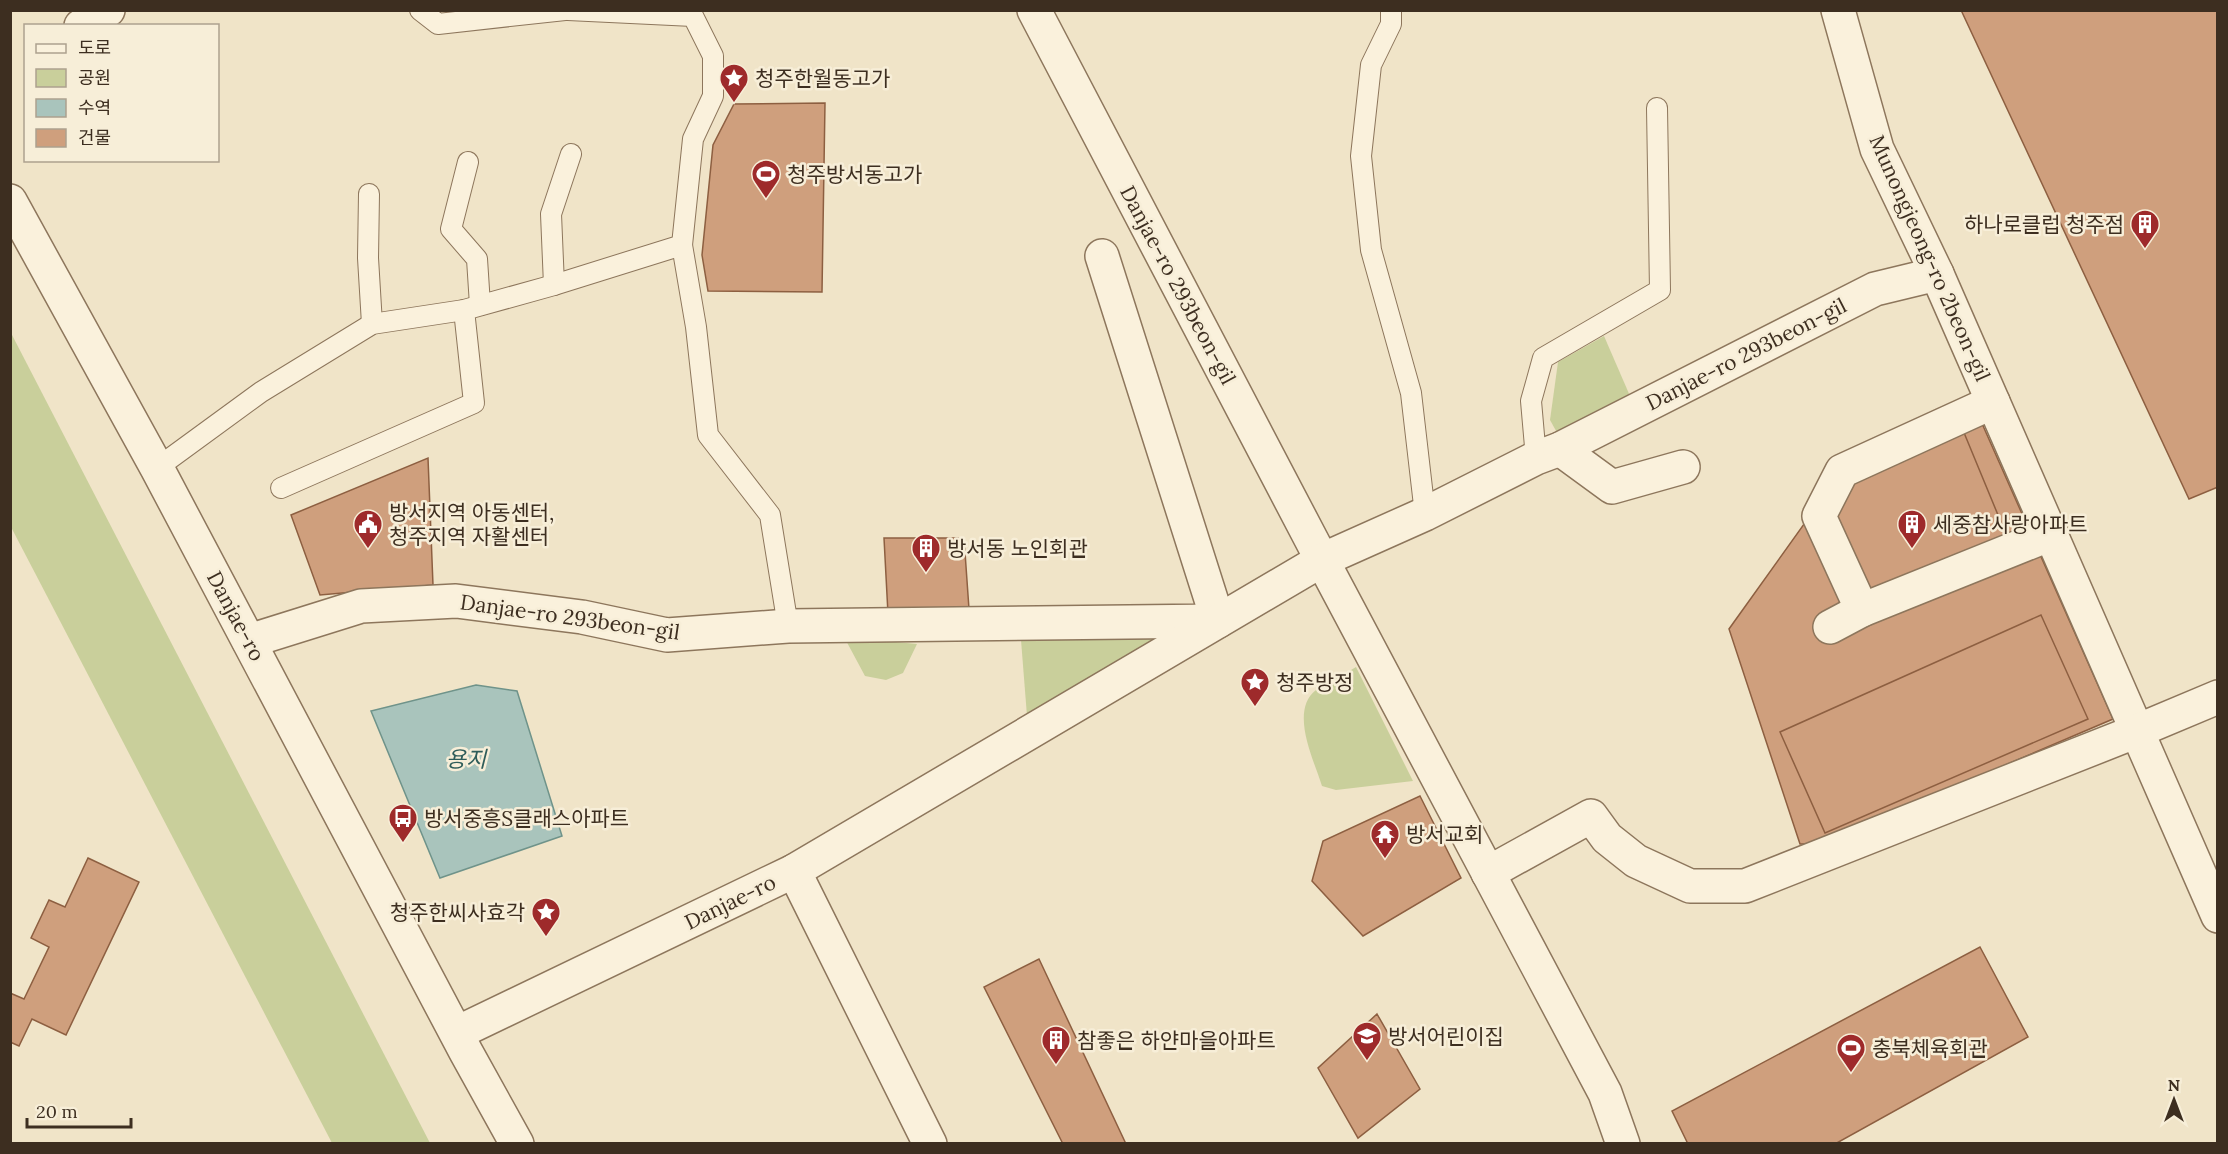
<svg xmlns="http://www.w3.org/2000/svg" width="2228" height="1154" font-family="Lora,'Noto Sans KR',serif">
<rect width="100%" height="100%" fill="#f0e4c8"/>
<g fill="#c9cf9b">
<path d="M11 333 430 1143H332L11 527Z"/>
<path d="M1604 336 1630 396 1560 438 1550 420 1558 362Z"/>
<path d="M1179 631 1027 716 1021 640Z"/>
<path d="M843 635 853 638 917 644 903 673 886 680 865 676Z"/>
<path d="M1356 667 1413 781 1336 790 1322 786C1314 760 1289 711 1316 690 1328 681 1343 675 1356 667Z"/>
</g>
<path fill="#a9c4bc" stroke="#6f938a" stroke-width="1.5" d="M476 685 517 691 562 836 440 878 371 711Z"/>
<g fill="#cf9f7d" stroke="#8d5f41" stroke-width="1.5">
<path d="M1961 10H2218V487L2189 499Z"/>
<path d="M825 103 822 292 708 291 702 255 713 145 734 104Z"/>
<path d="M1976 410 2113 719 1821 844H1800L1729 629 1842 471Z"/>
<path d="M1960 423 2010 544 1864 605 1823 518 1843 475Z"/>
<path d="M428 458 433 585 320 595 291 515Z"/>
<path d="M884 538H964L969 609 888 614Z"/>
<path d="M2041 615 2088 719 1825 833 1780 732Z"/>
<path d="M1420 796 1461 878 1363 936 1312 881 1323 841Z"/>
<path d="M88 858 139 882 66 1035 32 1019 19 1046 10 1042V993L24 999 49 947 31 938 49 900 65 907Z"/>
<path d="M1980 947 2028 1037 1835 1144H1688L1672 1111Z"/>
<path d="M1039 959 1126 1144H1063L984 987Z"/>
<path d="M1377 1014 1420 1089 1358 1138 1318 1068Z"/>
</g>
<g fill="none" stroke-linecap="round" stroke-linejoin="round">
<g stroke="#8d765c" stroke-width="22">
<g id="service">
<path d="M420 10 438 24 565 10"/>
<path d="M1391 10V24L1371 65 1361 156 1371 250 1411 393 1425 514"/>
<path d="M468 162 451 229 477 259 480 305"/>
<path d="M369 194 368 258 372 324"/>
<path d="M682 245 696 327 708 435 770 515 788 626"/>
<path d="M554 285 551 214 571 154"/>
<path d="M1536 458 1531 401 1543 358 1660 290 1657 108"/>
<path d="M157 468 261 392 372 324 464 310 554 285 682 245 693 139 713 96V56L693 16 568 10"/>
<path d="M281 488 474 403 464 310"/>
</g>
</g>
<g stroke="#8d765c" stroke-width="36">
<g id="minor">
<path d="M1034 10 1322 560 1425 514 1536 458 1560 449 1875 289 1937 274"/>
<path d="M1838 10 1877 149 1937 274 2218 916"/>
<path d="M81 26 108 10"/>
<path d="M1560 449 1612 487 1683 467"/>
<path d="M1862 610 1819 516 1842 471 1993 402"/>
<path d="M1830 627 1862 610 2051 534"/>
<path d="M249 641 361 606 456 601 582 617 667 635 788 626 1218 621 1102 256"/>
<path d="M794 871 930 1144"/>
<path d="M1488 873 1591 816 1607 838 1636 861 1690 886H1745L2137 731 2218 697"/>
<path d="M457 1033 794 871 1322 560 1605 1093 1623 1144"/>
</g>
</g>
<g stroke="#8d765c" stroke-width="36">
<path id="tertiary" d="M10 201 157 468 466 1052 517 1144"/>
</g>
<use href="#service" stroke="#faf1dc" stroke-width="20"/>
<use href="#minor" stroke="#faf1dc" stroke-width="33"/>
<use href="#tertiary" stroke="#faf1dc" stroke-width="33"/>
</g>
<defs>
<g id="sight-pin" transform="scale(1.5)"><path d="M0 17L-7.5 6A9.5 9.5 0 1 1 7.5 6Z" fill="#9e2a2b" stroke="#f7eed8"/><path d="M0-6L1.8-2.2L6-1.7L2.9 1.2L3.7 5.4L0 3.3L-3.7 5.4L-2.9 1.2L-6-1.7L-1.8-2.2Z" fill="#fff"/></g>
<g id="stadium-pin" transform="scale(1.5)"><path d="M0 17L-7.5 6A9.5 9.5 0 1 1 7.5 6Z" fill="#9e2a2b" stroke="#f7eed8"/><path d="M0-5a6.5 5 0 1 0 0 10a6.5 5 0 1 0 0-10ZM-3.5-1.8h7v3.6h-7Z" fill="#fff"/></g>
<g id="building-pin" transform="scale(1.5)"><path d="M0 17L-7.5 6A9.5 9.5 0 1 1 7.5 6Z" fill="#9e2a2b" stroke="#f7eed8"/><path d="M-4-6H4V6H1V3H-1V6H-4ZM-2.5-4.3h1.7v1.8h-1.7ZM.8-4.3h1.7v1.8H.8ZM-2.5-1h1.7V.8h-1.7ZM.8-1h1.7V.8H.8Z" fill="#fff"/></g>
<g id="civic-pin" transform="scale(1.5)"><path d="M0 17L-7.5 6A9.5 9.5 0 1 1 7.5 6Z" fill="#9e2a2b" stroke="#f7eed8"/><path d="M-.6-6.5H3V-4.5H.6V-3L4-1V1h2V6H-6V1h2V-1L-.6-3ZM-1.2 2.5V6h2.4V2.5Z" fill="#fff"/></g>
<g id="bus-pin" transform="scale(1.5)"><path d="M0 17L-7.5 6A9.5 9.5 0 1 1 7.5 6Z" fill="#9e2a2b" stroke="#f7eed8"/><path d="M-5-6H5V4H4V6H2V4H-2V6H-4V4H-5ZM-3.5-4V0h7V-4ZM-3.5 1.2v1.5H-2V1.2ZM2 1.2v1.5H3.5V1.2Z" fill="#fff"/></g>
<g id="temple-pin" transform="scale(1.5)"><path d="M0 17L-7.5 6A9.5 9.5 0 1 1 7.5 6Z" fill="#9e2a2b" stroke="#f7eed8"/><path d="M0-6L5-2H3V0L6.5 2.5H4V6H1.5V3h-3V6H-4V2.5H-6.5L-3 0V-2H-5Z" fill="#fff"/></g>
<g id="school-pin" transform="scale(1.5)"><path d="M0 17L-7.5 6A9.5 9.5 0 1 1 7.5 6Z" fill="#9e2a2b" stroke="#f7eed8"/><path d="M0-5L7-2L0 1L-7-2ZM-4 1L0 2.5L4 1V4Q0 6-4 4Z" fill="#fff"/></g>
</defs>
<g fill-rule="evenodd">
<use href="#sight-pin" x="734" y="78"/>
<use href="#stadium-pin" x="766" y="174"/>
<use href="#building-pin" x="2145" y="224"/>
<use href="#civic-pin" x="368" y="524"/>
<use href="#building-pin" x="1912" y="524"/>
<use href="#building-pin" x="926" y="548"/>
<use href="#sight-pin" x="1255" y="682"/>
<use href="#bus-pin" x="403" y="818"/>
<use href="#temple-pin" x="1385" y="834"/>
<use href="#sight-pin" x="546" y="912"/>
<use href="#school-pin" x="1367" y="1036"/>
<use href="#building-pin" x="1056" y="1040"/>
<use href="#stadium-pin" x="1851" y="1048"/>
</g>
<g text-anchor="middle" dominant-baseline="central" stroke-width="5" stroke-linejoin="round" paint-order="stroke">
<g font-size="21" fill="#3d2e20" stroke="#f7eed8" text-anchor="start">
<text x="755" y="78">청주한월동고가</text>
<text x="787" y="174">청주방서동고가</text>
<text x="2124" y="224" text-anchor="end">하나로클럽 청주점</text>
<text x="389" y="512">방서지역 아동센터,<tspan x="389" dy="24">청주지역 자활센터</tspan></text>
<text x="1933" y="524">세중참사랑아파트</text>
<text x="947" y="548">방서동 노인회관</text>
<text x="1276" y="682">청주방정</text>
<text x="424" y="818">방서중흥S클래스아파트</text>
<text x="1406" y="834">방서교회</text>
<text x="525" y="912" text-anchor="end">청주한씨사효각</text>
<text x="1388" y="1036">방서어린이집</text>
<text x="1077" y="1040">참좋은 하얀마을아파트</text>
<text x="1872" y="1048">충북체육회관</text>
</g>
<g font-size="21" fill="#3d2e20" stroke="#f7eed8">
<text transform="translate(1930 258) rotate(66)">Munongjeong-ro 2beon-gil</text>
<text transform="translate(1178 285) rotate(62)">Danjae-ro 293beon-gil</text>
<text transform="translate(1746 354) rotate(-27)">Danjae-ro 293beon-gil</text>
<text transform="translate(236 616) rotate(62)">Danjae-ro</text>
<text transform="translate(570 617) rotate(8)">Danjae-ro 293beon-gil</text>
<text transform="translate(730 902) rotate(-26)">Danjae-ro</text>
</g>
<g font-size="22" font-style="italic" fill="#2f5d5a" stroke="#f7eed8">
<text x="466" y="759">용지</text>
</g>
</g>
<rect width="2228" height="1154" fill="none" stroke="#3d2e20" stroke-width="24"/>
<rect x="24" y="24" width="195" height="138" fill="#f7eed8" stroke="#ada18e" stroke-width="1.5"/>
<rect x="36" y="44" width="30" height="9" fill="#faf1dc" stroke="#ada18e" stroke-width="1.5"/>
<text x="78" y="54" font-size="18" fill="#3d2e20">도로</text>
<rect x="36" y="69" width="30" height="18" fill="#c9cf9b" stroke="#ada18e" stroke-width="1.5"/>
<text x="78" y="84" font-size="18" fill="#3d2e20">공원</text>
<rect x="36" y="99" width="30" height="18" fill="#a9c4bc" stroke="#ada18e" stroke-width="1.5"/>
<text x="78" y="114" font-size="18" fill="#3d2e20">수역</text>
<rect x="36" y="129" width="30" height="18" fill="#cf9f7d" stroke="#ada18e" stroke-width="1.5"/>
<text x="78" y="144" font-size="18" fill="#3d2e20">건물</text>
<g transform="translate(2174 1100)" stroke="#f7eed8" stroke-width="4.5" paint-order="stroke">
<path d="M0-4.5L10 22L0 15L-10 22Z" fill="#3d2e20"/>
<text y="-9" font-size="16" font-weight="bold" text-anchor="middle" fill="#3d2e20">N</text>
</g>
<path d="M27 1118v9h104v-9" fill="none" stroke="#3d2e20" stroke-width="3"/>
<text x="36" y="1118" font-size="18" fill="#3d2e20" stroke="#f7eed8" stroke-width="4.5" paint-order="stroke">20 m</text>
</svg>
